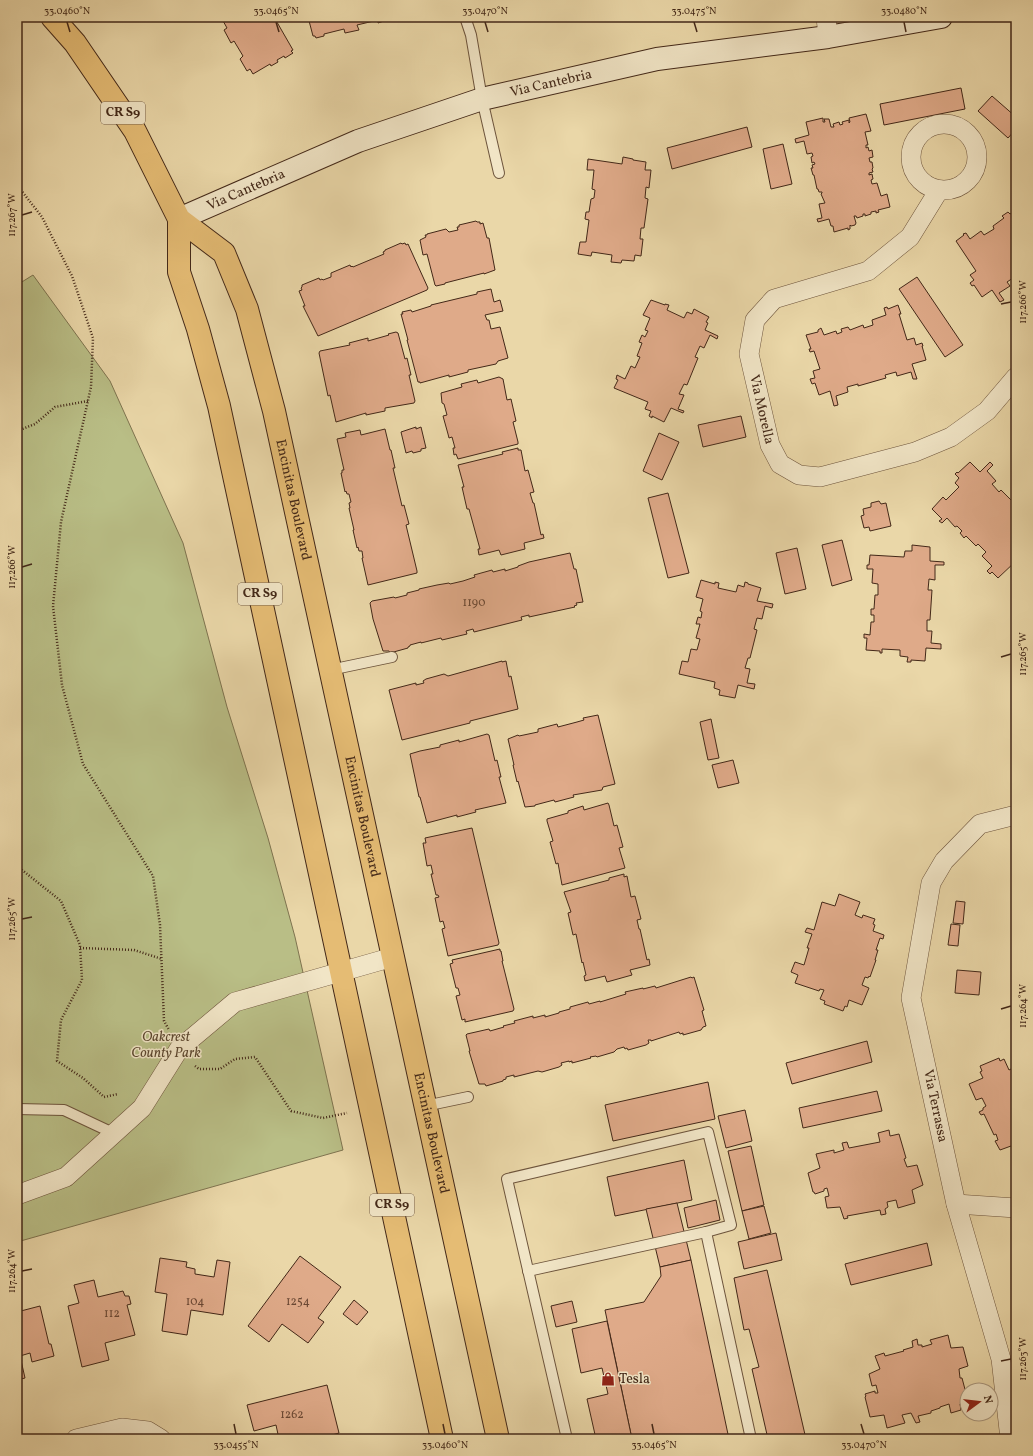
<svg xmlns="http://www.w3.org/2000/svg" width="1033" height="1456" font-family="Vollkorn,serif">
<rect width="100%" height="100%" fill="#ead7a8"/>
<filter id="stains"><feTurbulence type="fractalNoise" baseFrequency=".005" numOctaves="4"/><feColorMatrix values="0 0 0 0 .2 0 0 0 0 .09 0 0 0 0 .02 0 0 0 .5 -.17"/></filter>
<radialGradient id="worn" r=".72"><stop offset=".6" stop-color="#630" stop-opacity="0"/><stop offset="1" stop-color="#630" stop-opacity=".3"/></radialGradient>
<path fill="#b9be86" stroke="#7e734f" d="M33 275 110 381 183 543 227 707 268 838 295 937 343 1150 17 1242V285Z"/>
<g fill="#dfaa89" stroke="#432818">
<path d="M216 17H274L293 50 291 51 293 53 285 58 284 56 277 60 278 62 271 66 270 64 253 74 250 69 247 71 240 59 243 56 234 41 231 43 224 30 227 28 222 19 219 22Z"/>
<path d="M308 17H388V18L387 19V20L378 23V20L357 25 359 30 345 33 344 29 324 34V36L316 38 315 36H313Z"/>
<path d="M961 88 965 109 884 125 880 104Z"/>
<path d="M992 96 1016 117V129L1008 138 978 111Z"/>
<path d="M866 114 871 131 865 132 868 145H866V148L868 147 869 151 872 150 873 157 869 158 870 162H872L873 168 872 169 873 172 869 173V175L872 174 873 179 871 180 872 184 877 183 881 196 887 194 890 207 878 210 879 212 876 213V211L871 212V214L865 216V214H863V216L857 218 856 216H854L856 223 855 225 851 226 850 225V229L848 230V228L834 232 833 226H831L829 219 818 222 817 219 822 218 819 204 825 203 821 194 822 193V192H819L818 189H817L814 175H813L811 168H813L812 165 815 164 814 162 812 163 811 157 813 156 812 153 807 154 804 141 796 143 795 139 809 135 806 122 823 118V122H825L824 119H829L831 127H834L833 124 839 122 840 125 843 124 842 122 849 120V123L850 122 849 118Z"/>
<path d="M747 127 752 147 672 169 667 148Z"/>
<path d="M783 144 792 184 771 189 763 149Z"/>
<path d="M623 157 633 159V160L646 162 645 170H651L649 188 646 187 645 198 648 199 644 228H641L640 239H643L641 256 635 255 634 261 622 260 621 263 611 262 612 255 592 252 591 256 578 254 580 242H586L589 220 585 219 586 212H589L591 199 594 198 595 190 592 189 594 170H587L588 159 622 164Z"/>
<path d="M1016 207V276L1007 282 1010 286 999 293 1004 300 1000 302 992 290 982 297 974 285 972 286 970 283 974 280 970 275 976 271 956 241 964 235 963 234 966 233 970 239 981 231 984 235 994 229 993 226 1004 218 1002 216 1008 212 1010 214 1014 212 1013 209Z"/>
<path d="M476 221 477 222H480V224L483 223 487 238H489L495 270 484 274V273L445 283V284L436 286 435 285 427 254 423 255 420 240 426 237 425 235H427V234L446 229 449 232 458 230 457 227H459V225Z"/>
<path d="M401 243 402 244 405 243 406 245 408 244 428 288 427 290 318 336 303 306H305L299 291 302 290 301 288 302 287V285L319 278 320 280 322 279 323 280 331 277V273L350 265 351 267 352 266 353 267 384 254 383 252 385 251V250Z"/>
<path d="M917 277 963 345 945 357 899 289Z"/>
<path d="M491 289 494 302 500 300 503 311 485 315 487 320H489L491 329 500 327 508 358 498 361 496 364 468 370V372L449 377V375L420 383V382H418L407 340H408L401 314H403L402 312 411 310 412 312 431 306V305L477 294V292Z"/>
<path d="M651 300 665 305V304L669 305 667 310 684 318 687 312 692 314 694 309 709 317 706 322 708 323 705 330 718 336 717 339 710 335 704 348 700 346 695 357 698 358 687 385 684 384 679 394 684 395 678 409 684 411 683 413 671 408 664 422 652 416V418L649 416 651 411 645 409 648 402 614 388 618 380 616 379 617 375 625 379 631 366 635 368 640 357 637 356 642 343 639 342 642 335 645 337 648 331 645 330 650 318 643 315Z"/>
<path d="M898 305 901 314H899L907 340 914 338 916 345 922 343 923 346H922L926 360 912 364 917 379H913L911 372 897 376 896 372 885 375 886 378 858 386V384L847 387 848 392 836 396 838 405 834 406 830 391 819 395 815 383 812 384 810 379 815 378 813 371 820 369 814 351 810 352 809 349H811L806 335 818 332V330L821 328 824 335 836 331 837 334 842 332 841 329 848 327 850 330 863 325 864 328 873 325 872 320 886 315 884 308 887 307 888 309Z"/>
<path d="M396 332 398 333 405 359 407 358 411 375H409L415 401 414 403 385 408V411L366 415V413L336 422 330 395 328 396 319 353 320 351 350 345 349 343 368 338V341L389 335 388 334Z"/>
<path d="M499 377 503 379 507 400 511 399 516 421 513 422 518 442V444L458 459 456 454 454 455 453 448H455L452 437 449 438 448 434 443 416 447 415 444 404 442 403 441 393 462 387 461 384 477 380 478 383Z"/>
<path d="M741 416 746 437 703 447 698 425Z"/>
<path d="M416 427V429L421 427 426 448 421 449V451L413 453 412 451 406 453 401 432Z"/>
<path d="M385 429 390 450H391L395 468H393L402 506 404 505 409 524 406 525 417 571V573L368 585 362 558H363L362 551H359L358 547 357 548 353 530H354L349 508H350L349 503 351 502 349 494H347L346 491 345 492 341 473H342V470H344L337 439 346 437 345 433 360 430 361 435Z"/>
<path d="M659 433 679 442 662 480 643 471Z"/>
<path d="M518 448V450H521L525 471 528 470 534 492 530 493 533 503H534L541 535 543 534 544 538 524 543 525 549 501 555 499 550 479 555 478 549H480L469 509H467L462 487H464L458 465 503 454 502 452Z"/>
<path d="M970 462 980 472 990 462 993 465 987 471 996 481 992 484 999 492 1001 490 1016 505V561L998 578 992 572 990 574 987 571 992 566 982 556 986 552 978 544 976 546 966 536 964 538 960 533 962 531 957 526 955 527 947 518 942 523 939 521 942 519 932 509 943 497 946 500 959 487 955 483 959 478 955 474 957 472 958 473Z"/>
<path d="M668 493 689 573 668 578 648 498Z"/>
<path d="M879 501 881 504 886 503 891 526 870 531 869 527 864 528 861 516 864 515 863 509 871 507V503Z"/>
<path d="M842 540 852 580 832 586 822 545Z"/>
<path d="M912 545 930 547V561L944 562V565H935V580L929 579 928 590H932L930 620H927V631H932L931 643 941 644V649L926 648 925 661 911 660V662H907L908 657 900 656V650L882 649V653H880V651L866 650 867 638H864V634L870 635 871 622H874V615H871V609H874L875 595H878V584L872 583 873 569H867V565H869L870 555 904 557 905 551H912Z"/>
<path d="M797 548 806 589 785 594 776 553Z"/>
<path d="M570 553 574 569H576L583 602 576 603 577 605 574 606 575 607 529 617V615L521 617 522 620 474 632 473 629 466 631 467 634 442 640 441 638 421 643V642L410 645V646L408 647V648L390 653 389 651H383L373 619 370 603 372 601 394 597 395 598 407 595V593L419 590V589L437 585 449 583 450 584 463 581 475 577 474 575 492 570 493 572 505 569V571L518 567V566L529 562Z"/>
<path d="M701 580 715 584V582L719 583 718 588 736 592 738 585 744 587 745 582 748 583V584L761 588 757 601 773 604 772 608 765 606 762 619 757 618 754 629 757 630 750 658H748L745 668 750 669 747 683 755 684 754 689 738 685 735 698 719 695 720 690 714 688 715 682 679 674 682 661 688 662 691 649 697 650 700 639 696 638 700 624H696L698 617 701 618 702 612 700 611 703 599 696 597Z"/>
<path d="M502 661V662L506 661 509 677 511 676 518 709 470 721V723L402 740 389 690 416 683V685L424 683 423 681 426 679 444 674 448 676Z"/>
<path d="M598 715 615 784 603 787 602 790 573 795 574 797 555 802 554 800 535 805V806L525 807 518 781 517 782 513 765H514L508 739 518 735 519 736 538 732V729L557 724 558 727 577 722 584 720 583 718Z"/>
<path d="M711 719 719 758 708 760 700 722Z"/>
<path d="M487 734 489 735 495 761 497 760 501 777H499L506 803 475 810 476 812 457 817V815L427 823 420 797H419L410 754 420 751 440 747V745L459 740V742Z"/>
<path d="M733 760 739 783 718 788 712 765Z"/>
<path d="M608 803 609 805 614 826 617 825 623 847 619 848 625 868 562 885 558 863 556 864 550 842 553 841 547 821V819L568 813V811L583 806 584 810Z"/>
<path d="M472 828 499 943 498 945 448 956 442 929 445 928 443 921 440 922 435 898 439 897 438 895H436L431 874H433L431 865 427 866 423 843H426L425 838Z"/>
<path d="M624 874V877L627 876 631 897 635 896 641 919 637 920 639 929H640L647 960 649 959 650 965 630 970 632 975 607 982 605 976 585 981 584 976 586 975 583 962 582 963 576 934 573 935 568 913 571 912 564 892 609 880V878Z"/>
<path d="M839 894 860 902 855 915 862 918 863 915 875 919 873 924 875 925 873 931 884 935 883 939 880 938 876 950H878L875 960H876L870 977 869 976 868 978 865 977 862 985 869 988 862 1005 849 1000 847 1007 845 1006 843 1011 824 1004 825 1001 820 999 824 990 820 989 819 991 795 983 798 975 791 972 795 962 804 965 809 948H807L812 934 805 932 807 928 814 930 822 902 835 906Z"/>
<path d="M956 901 965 902 963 924 953 923Z"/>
<path d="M951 924 960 925 958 946 948 945Z"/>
<path d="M500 949V951H501L503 961H502L514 1009 513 1011 465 1022V1019L462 1020 456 996 460 995 458 988H456L450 964 453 963 452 960Z"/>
<path d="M957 970 981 972 979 995 955 993Z"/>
<path d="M691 977 692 978 694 977 704 1010 702 1011 706 1026 703 1027 701 1030 683 1035V1033L680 1034 679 1032 651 1041V1040H648L649 1043 646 1045 628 1050 627 1048 625 1049 624 1047 617 1049 614 1052 597 1057 596 1056 590 1057 591 1058 572 1063V1061L569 1062V1061L561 1063 562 1065 559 1067 542 1072 538 1071 514 1077V1075L506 1077V1079L503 1080V1081L486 1086 485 1084H479L469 1051H470L466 1035 467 1034 489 1029 490 1031 504 1027 503 1026 515 1023 514 1021 533 1016V1018L545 1015V1017L559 1013V1012L570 1009V1007L588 1002 589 1004 600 1001V1002L626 994 625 992 643 988V989L655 986 656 988Z"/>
<path d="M867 1041 872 1062 792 1084 786 1063Z"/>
<path d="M999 1058 1000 1061 1004 1059 1009 1070 1013 1068 1012 1065 1016 1063V1152L1015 1151 1013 1152 1011 1146 1000 1150 995 1141 998 1140 996 1134 994 1135 984 1114 981 1115 979 1112 983 1110V1108L986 1106 982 1098 976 1100 969 1084 983 1078 980 1072 982 1071 980 1066Z"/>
<path d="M708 1082 715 1119 613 1141 605 1105Z"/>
<path d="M877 1091 882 1111 803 1128 799 1108Z"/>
<path d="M745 1110 752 1141 726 1148 718 1116Z"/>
<path d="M889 1130 890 1136 899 1134 906 1158 904 1159 907 1167 917 1165 923 1185 912 1190 915 1203 898 1208 896 1200 887 1202 888 1207 885 1209 886 1214 881 1215 880 1210 847 1216 848 1218 844 1219 840 1207 827 1208 825 1197 829 1196 827 1188 824 1189V1191L815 1194 814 1192H813L808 1173 820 1168 816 1154 834 1150V1153L844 1150 842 1143 847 1142 849 1148 880 1142 878 1133Z"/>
<path d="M751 1146 764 1205 742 1211 728 1151Z"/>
<path d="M684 1160 692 1200 615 1216 607 1177Z"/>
<path d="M716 1200 720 1220 688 1228 684 1208Z"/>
<path d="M677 1203 691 1260 660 1267 646 1209Z"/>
<path d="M764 1206 771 1233 749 1239 742 1211Z"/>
<path d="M776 1233 782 1260 744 1269 738 1242Z"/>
<path d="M927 1243 932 1265 851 1285 845 1264Z"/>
<path d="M300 1256 341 1287 318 1318 324 1322 308 1343 282 1324 269 1342 248 1326Z"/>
<path d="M160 1258 187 1262 186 1267 195 1269V1274L214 1277 217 1260 230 1262 223 1315 191 1310 187 1335 162 1331 167 1294 155 1292Z"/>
<path d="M691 1260 729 1439H632L605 1310 644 1302 661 1276 660 1267Z"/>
<path d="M767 1270 806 1439H768L752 1369 759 1367 749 1329 744 1330 734 1278Z"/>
<path d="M94 1280 98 1297 123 1291 125 1296H129L131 1304 127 1305 135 1335 105 1343 109 1360 82 1367 68 1306 79 1303 74 1285Z"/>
<path d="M354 1300 368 1312 357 1325 343 1314Z"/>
<path d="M572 1301 577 1322 556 1327 551 1306Z"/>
<path d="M40 1306 49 1344H51L54 1356 32 1362 30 1353 20 1356 25 1378 17 1380V1312Z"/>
<path d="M607 1321 632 1439H596L587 1399 608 1394 602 1368 581 1373 572 1329Z"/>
<path d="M948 1335 951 1348 963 1347 968 1366 959 1369 960 1378H962L967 1397V1402L960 1404 961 1410 951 1413 949 1404 940 1407V1408L931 1411V1413L918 1416 920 1422 916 1423 911 1413 902 1415 905 1423 887 1428 884 1415 870 1417 865 1397 866 1396 865 1394 875 1391V1393H878L876 1385 872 1386 869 1374 880 1369 875 1356 884 1353 885 1356 904 1351 903 1350 913 1347 912 1341 917 1339 918 1345H922V1347L932 1344 930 1340Z"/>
<path d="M327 1385 339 1433 318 1439H279L276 1425 254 1431 247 1405Z"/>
</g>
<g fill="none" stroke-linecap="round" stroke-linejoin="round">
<g stroke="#6d543c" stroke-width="12">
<g id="lane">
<path d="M465 17 471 35 482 99 499 173"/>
<path d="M330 670 392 657"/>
<path d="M425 1106 468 1097"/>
<path d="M17 1109 64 1110 113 1133"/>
<path d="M528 1271 706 1232"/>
<path d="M567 1439 507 1179 708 1132 731 1225 706 1232 751 1439"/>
</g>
</g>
<g stroke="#6d543c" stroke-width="20">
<g id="street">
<path d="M826 17 828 37"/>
<circle cx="944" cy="157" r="33"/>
<path id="s1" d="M939 190 910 237 868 271 774 299 755 320 749 354 770 445 780 464 799 475 820 477 915 452 951 437 987 411 1016 377"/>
<path d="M17 1195 66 1177 142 1108 179 1049 235 1002 393 957"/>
<path d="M956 1204 1016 1208"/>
<path d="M76 1439 122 1428 148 1431 161 1439"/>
<path d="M1010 1439 1001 1359 956 1204 911 998 931 883 944 861 980 824 1016 815"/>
</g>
</g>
<g stroke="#432818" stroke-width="24">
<g id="secondary">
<path id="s2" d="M179 219 358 141 482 99 657 59 828 37 941 17"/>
</g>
</g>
<g stroke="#432818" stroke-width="24">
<g id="primary">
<path id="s3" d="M52 17 75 43 135 131 179 219 224 253 247 309 274 411 498 1439"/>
<path d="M179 219V272L198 329 219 406 442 1439"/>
</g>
</g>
<g stroke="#432818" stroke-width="2.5" stroke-dasharray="1 2" stroke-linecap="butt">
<path d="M17 185 42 217 72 276 93 338 91 387 61 522 53 606 62 685 83 764 153 876 160 925 164 1021 169 1030"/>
<path d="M17 431 35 424 55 407 88 401"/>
<path d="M17 866 61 901 80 945 82 980 61 1020 57 1061 83 1078 104 1097 118 1094"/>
<path d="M80 948 134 950 162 959"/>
<path d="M195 1066 199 1069H220L235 1059 255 1057 291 1111 323 1118 347 1113"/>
</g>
<use href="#lane" stroke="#f1e5c6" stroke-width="10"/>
<use href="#street" stroke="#f1e5c6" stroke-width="19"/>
<use href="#secondary" stroke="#f1e5c6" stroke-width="22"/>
<use href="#primary" stroke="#e5bc74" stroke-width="22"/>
</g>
<path fill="none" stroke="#432818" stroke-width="1.5" d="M67 22 70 32M276 22 279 32M485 22 488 32M694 22 697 32M904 22 906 32M22 215 32 212M1001 304 1011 302M22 567 32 564M1001 657 1011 654M22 919 32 917M1001 1009 1011 1006M22 1271 32 1269M1001 1361 1011 1359M234 1424 236 1434M443 1424 445 1434M652 1424 654 1434M861 1424 864 1434"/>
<defs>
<g id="shop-bare" transform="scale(1.08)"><path d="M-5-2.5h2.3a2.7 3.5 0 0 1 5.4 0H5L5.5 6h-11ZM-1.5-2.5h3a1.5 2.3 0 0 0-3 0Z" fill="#8f2418" stroke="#f1e5c6" stroke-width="2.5" paint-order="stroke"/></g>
</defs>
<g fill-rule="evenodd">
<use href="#shop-bare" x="608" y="1379"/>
</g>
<g text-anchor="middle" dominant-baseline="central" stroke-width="3" stroke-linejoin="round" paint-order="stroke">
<g font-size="12" fill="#6a4834">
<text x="474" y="603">1190</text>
<text x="195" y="1302">104</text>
<text x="298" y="1302">1254</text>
<text x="112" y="1314">112</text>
<text x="292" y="1415">1262</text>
</g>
<g fill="#f1e5c6" stroke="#77614c" stroke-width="1">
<rect x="101" y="102" width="44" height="22" rx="3"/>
<rect x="238" y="583" width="44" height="22" rx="3"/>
<rect x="370" y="1194" width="44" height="22" rx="3"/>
</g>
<g font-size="13" font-weight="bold" fill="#432818">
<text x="123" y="113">CR S9</text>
<text x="260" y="594">CR S9</text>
<text x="392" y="1205">CR S9</text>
</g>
<g font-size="14" fill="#432818" stroke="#f1e5c6">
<text stroke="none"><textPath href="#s2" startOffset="397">Via Cantebria</textPath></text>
<text stroke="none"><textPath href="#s2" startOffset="73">Via Cantebria</textPath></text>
<text stroke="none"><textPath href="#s1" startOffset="327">Via Morella</textPath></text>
<text stroke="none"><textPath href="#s3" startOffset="553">Encinitas Boulevard</textPath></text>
<text stroke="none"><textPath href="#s3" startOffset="877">Encinitas Boulevard</textPath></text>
<text transform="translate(935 1106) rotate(78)">Via Terrassa</text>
<text stroke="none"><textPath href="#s3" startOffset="1201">Encinitas Boulevard</textPath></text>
</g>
<g font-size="14" font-style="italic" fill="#5b462e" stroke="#f1e5c6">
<text x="166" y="1037">Oakcrest<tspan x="166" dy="16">County Park</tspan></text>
</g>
<g font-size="14" fill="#432818" stroke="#f1e5c6" text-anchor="start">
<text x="619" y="1379">Tesla</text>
</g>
</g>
<rect width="1033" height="1456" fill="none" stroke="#ead7a8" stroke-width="44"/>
<g transform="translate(979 1402) rotate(75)"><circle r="19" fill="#f1e5c6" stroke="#ab9980"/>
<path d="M0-3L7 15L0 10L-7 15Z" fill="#8f2418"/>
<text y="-6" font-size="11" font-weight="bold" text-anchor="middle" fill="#432818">N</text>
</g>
<rect x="22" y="22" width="989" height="1412" fill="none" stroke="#432818" stroke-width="1.5"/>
<g font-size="10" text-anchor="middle" fill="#432818">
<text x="67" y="14">33.0460°N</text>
<text x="276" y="14">33.0465°N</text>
<text x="485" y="14">33.0470°N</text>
<text x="694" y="14">33.0475°N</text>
<text x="904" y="14">33.0480°N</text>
<text transform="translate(11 215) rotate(-90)" y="4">117.267°W</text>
<text transform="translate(1022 302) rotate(-90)" y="4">117.266°W</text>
<text transform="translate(11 567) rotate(-90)" y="4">117.266°W</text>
<text transform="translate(1022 654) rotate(-90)" y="4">117.265°W</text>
<text transform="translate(11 919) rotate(-90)" y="4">117.265°W</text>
<text transform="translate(1022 1006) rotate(-90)" y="4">117.264°W</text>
<text transform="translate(11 1271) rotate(-90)" y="4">117.264°W</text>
<text transform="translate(1022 1359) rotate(-90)" y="4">117.263°W</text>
<text x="236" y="1448">33.0455°N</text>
<text x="445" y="1448">33.0460°N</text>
<text x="654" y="1448">33.0465°N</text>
<text x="864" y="1448">33.0470°N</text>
</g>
<rect width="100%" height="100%" filter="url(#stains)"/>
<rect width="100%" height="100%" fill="url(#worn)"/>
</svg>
